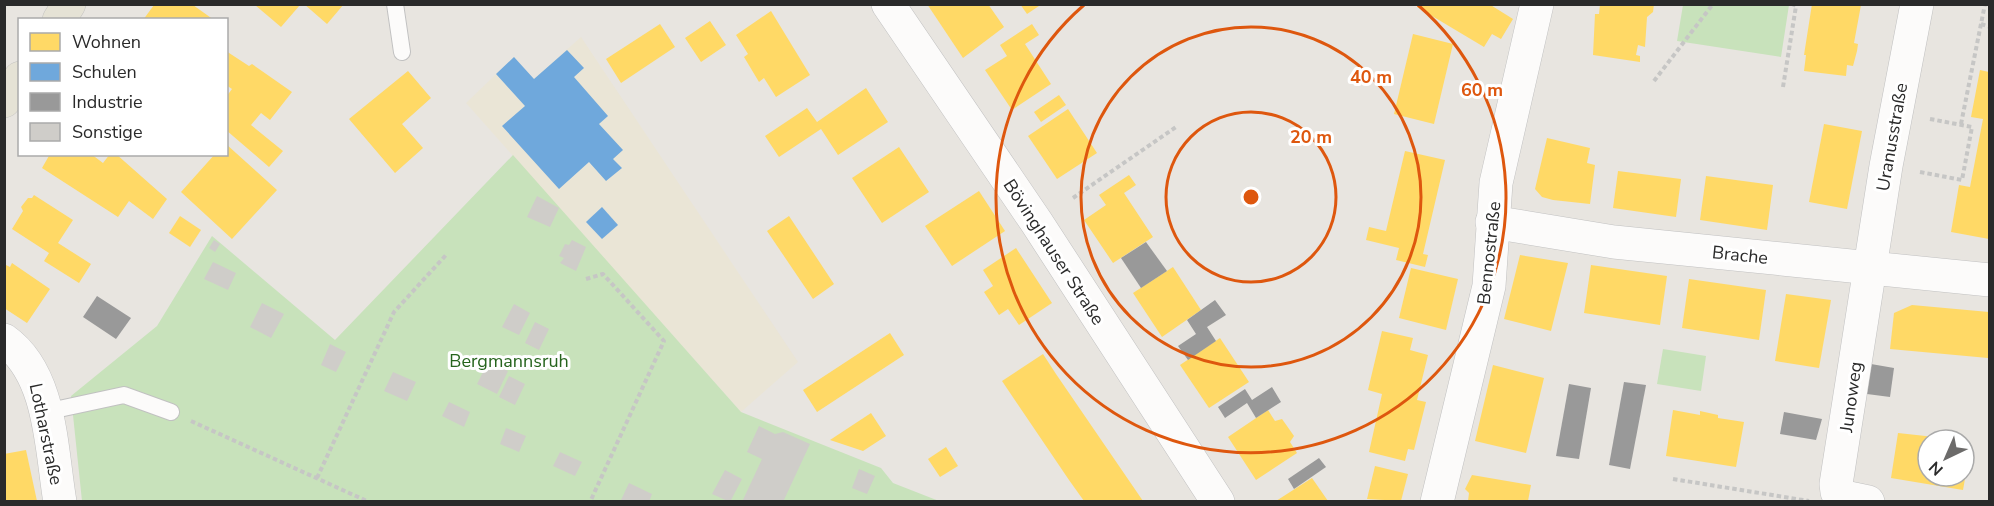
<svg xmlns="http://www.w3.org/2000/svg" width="1994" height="506" font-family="'Nunito Sans',sans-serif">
<rect width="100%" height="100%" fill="#e8e5e0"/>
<path fill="#eae5d6" d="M581 37 798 362 741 412 466 103 514 57 534 79Z"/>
<g fill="#c8e2bb">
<path d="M1683 5H1789L1781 57 1677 41Z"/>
<path d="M513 155 741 412 881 468 893 483 939 501H82L71 396 157 326 212 236 335 340Z"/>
<path d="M1663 349 1706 356 1701 391 1657 384Z"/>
</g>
<g fill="#ffd966">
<path d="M304 4H344L327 24Z"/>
<path d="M927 4H988L1004 27 963 58Z"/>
<path d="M1020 4H1042L1027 14Z"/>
<path d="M1418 4H1489L1513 19 1501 39 1492 34 1484 47 1417 7Z"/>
<path d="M1600 4H1654L1653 12 1647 17 1645 47 1638 45 1636 55 1640 56V62L1593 55 1595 14H1599Z"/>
<path d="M1812 4 1861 5 1854 43 1858 44 1857 51 1853 66 1847 65 1846 76 1804 71 1806 55H1804Z"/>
<path d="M154 5H193L214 20H143Z"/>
<path d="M255 5H300L281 27Z"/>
<path d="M771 11 810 75 776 97 764 78 759 82 744 57 748 54 736 35Z"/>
<path d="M710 21 726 45 701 62 685 38Z"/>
<path d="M660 24 675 47 621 83 606 59Z"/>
<path d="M1032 24 1039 35 1025 44 1051 84 1012 110 985 70 1007 56 1000 45Z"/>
<path d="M1413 34 1453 44 1434 124 1394 114Z"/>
<path d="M226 51 249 66 252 64 292 92 270 120 261 113 251 125 283 151 269 167 226 130V97L232 89 226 85Z"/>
<path d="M1980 70 1989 72V239L1951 232 1959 185 1970 187 1983 119 1971 117Z"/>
<path d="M408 71 431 98 402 124 423 148 395 173 349 119Z"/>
<path d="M866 88 888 122 838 155 821 129 779 157 765 136 807 108 817 122Z"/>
<path d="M1059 95 1066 105 1041 122 1034 112Z"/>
<path d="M1068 109 1097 153 1057 179 1028 136Z"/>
<path d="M1824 124 1862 131 1847 209 1809 202Z"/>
<path d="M1547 138 1590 148 1587 163 1595 165 1590 204 1553 200 1542 197 1535 189Z"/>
<path d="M226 144 277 190 232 239 181 192 215 154H226Z"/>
<path d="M899 147 929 192 882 223 852 178Z"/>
<path d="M1405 151 1445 160 1423 254 1428 255 1425 267 1396 260 1399 248 1366 240 1369 227 1386 231Z"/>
<path d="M50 154H91L103 163 110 154H116L167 199 153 219 129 201 118 217 42 168Z"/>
<path d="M1618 171 1681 179 1676 217 1613 208Z"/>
<path d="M1129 175 1136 185 1124 193 1153 237 1113 263 1084 220 1106 205 1099 195Z"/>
<path d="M1706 176 1773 185 1767 230 1700 220Z"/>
<path d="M979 191 1005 231 952 266 925 226Z"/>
<path d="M34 195 73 220 58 243 91 264 79 283 44 261 49 253 12 229 23 211 21 207 28 198H32Z"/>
<path d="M180 216 201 230 190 247 169 233Z"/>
<path d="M789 216 834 284 813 299 767 231Z"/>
<path d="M1016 248 1052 303 1019 325 1008 309 999 315 984 292 993 286 983 270Z"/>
<path d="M1520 255 1568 263 1551 331 1504 319Z"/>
<path d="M12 263 50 289 27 323 4 308V264L10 267Z"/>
<path d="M1591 265 1667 276 1660 325 1584 313Z"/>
<path d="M1173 267 1201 310 1162 337 1133 293Z"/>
<path d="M1411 268 1458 279 1446 330 1399 318Z"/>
<path d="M1689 279 1766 290 1759 340 1682 328Z"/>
<path d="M1786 294 1831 300 1819 368 1775 361Z"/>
<path d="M1912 305 1989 312 1988 358 1890 349 1894 313Z"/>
<path d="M1382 331 1413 338 1410 350 1428 355 1417 400 1426 402 1414 450 1408 449 1405 461 1369 452 1382 394 1368 390Z"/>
<path d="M890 333 904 355 817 412 803 390Z"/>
<path d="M1220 338 1249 382 1209 408 1180 365Z"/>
<path d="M1043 354 1056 374 1143 501H1084L1069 480 1002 381Z"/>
<path d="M1493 365 1544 378 1526 453 1475 441Z"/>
<path d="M1268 410 1275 421 1282 419 1287 426 1294 436 1290 442 1297 453 1256 480 1228 437Z"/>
<path d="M1673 410 1700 415V411L1718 415V418L1744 422 1736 467 1666 456Z"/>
<path d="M871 413 886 436 863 451 830 440Z"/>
<path d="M1898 433 1944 438V440H1928V476H1964V444L1971 445 1963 490 1891 478Z"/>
<path d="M946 447 958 466 940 477 928 459Z"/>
<path d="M26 450 37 501H4V454Z"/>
<path d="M1375 466 1408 474 1401 501 1367 499Z"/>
<path d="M1472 475 1531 485 1528 501H1468L1469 493 1465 489Z"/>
<path d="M1312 478 1328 501H1276Z"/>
</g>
<g fill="#6fa8dc">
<path d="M567 50 584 68 574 77 608 116 599 124 623 150 613 159 622 168 606 181 589 162 559 189 502 126 525 106 496 74 514 57 534 79Z"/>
<path d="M602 207 618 225 602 239 586 222Z"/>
</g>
<g fill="#999">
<path d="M1146 242 1167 271 1141 288 1121 258Z"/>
<path d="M97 296 131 318 116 339 83 317Z"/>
<path d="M1215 300 1226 315 1207 327 1216 341 1188 360 1178 346 1196 334 1187 320Z"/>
<path d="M1871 364 1894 368 1890 397 1867 394Z"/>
<path d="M1624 382 1646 385 1630 469 1609 465Z"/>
<path d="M1569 384 1591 388 1579 459 1556 456Z"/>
<path d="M1272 387 1281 402 1256 418 1247 403 1225 418 1218 407 1245 389 1252 400Z"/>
<path d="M1784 412 1822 419 1816 440 1780 434Z"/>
<path d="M1319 458 1326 467 1294 489 1288 479Z"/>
</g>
<g fill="#cfcdc9">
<path d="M537 196 559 208 550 227 527 217Z"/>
<path d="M214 240 220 244 215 252 209 248Z"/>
<path d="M572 240 586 247 576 271 560 263 564 258 559 256 565 244 569 245Z"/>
<path d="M213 262 236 273 228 290 204 279Z"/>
<path d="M262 303 284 314 271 338 250 327Z"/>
<path d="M514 304 530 313 519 335 502 327Z"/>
<path d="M535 322 549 329 539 350 525 343Z"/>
<path d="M330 344 346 352 336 372 321 365Z"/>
<path d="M488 362 508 371 497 394 477 384Z"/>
<path d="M393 372 416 382 407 401 384 391Z"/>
<path d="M509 376 525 384 515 405 499 397Z"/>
<path d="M449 402 470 412 464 427 442 416Z"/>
<path d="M759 426 775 434 783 432 810 444 783 502H742L762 459 747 452Z"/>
<path d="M506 428 526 436 519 452 500 444Z"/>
<path d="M560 452 582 462 575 476 553 466Z"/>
<path d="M859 469 875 476 867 494 852 488Z"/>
<path d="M725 470 742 479 730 502 712 494Z"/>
<path d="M629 483 652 494 649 502 621 500Z"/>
</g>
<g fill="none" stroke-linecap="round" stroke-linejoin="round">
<g stroke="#c1c1c1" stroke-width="18">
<g id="service">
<path d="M395 4 402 52"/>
<path d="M45 412 124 395 171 412"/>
</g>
</g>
<g stroke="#c1c1c1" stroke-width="34">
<g id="minor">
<path d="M888 4 1037 223 1218 502"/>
<path d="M1492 222 1614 242 1990 280"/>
<path d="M4 340C52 374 51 450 60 502"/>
<path d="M1437 502 1489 286 1496 183 1537 4"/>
<path d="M1868 502 1844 497 1837 492 1836 484 1886 166 1917 4"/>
</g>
</g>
<g stroke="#c4c3c1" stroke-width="34">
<g id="primary">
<path d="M59 20 69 4"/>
<path d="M4 101 20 78"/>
</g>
</g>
<g stroke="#c6c6c5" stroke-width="4" stroke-dasharray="4.5 3" stroke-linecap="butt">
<path d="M1981 24 1990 27"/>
<path d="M1654 81 1713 4"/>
<path d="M1783 87 1796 6 1792 4"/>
<path d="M1961 124 1985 4"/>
<path d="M1920 172 1962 180 1972 127 1930 119"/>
<path d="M1073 198 1176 127"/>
<path d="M586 279 603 274 664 341 590 502"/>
<path d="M191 421 369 502"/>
<path d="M317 478 394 312 446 255"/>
<path d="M1673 479 1809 501"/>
</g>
<use href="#service" stroke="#fcfbfa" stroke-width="16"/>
<use href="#minor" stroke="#fcfbfa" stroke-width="33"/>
<use href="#primary" stroke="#e5e2d5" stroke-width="33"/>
</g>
<g fill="none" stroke="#de570e" stroke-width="3">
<circle cx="1251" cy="197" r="85"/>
<circle cx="1251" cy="197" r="170"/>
<path d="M1418 5A255 255 0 1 1 1084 5"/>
</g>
<g text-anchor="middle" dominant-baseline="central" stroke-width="6" stroke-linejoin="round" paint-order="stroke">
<g font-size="18" fill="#2a2a2a" stroke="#fff">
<text transform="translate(1892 137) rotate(-80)">Uranusstraße</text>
<text transform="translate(1054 252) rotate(57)">Bövinghauser Straße</text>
<text transform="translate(1489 253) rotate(-84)">Bennostraße</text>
<text transform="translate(1740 255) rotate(6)">Brache</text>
<text transform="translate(1851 397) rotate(-82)">Junoweg</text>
<text transform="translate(46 434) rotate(78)">Lotharstraße</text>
</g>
<g font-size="18" fill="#26641d" stroke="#fff">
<text x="509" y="361">Bergmannsruh</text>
</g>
</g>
<circle cx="1251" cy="197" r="9" fill="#de570e" stroke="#fff" stroke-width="3"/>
<g font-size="18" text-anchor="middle" font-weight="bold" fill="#de570e" stroke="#fff" stroke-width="6" stroke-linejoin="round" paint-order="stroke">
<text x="1371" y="83">40 m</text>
<text x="1482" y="96">60 m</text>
<text x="1311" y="143">20 m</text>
</g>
<rect width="1994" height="506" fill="none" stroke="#2a2a2a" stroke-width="12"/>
<rect x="18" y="18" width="210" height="138" fill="#ffffff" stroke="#aaaaaa" stroke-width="1.5"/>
<rect x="30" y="33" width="30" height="18" fill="#ffd966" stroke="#aaaaaa" stroke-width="1.5"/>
<text x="72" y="48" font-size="18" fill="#2a2a2a">Wohnen</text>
<rect x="30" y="63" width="30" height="18" fill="#6fa8dc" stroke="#aaaaaa" stroke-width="1.5"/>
<text x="72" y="78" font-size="18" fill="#2a2a2a">Schulen</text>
<rect x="30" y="93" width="30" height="18" fill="#999999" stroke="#aaaaaa" stroke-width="1.5"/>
<text x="72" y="108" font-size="18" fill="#2a2a2a">Industrie</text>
<rect x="30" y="123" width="30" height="18" fill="#cfcdc9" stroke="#aaaaaa" stroke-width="1.5"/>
<text x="72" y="138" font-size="18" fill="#2a2a2a">Sonstige</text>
<g transform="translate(1946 458) rotate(224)"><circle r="28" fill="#ffffff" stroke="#aaaaaa" stroke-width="1.5"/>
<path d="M0-4.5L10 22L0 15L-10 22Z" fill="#6c6b6a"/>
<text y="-9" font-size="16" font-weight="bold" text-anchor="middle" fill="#2a2a2a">N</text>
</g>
</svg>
